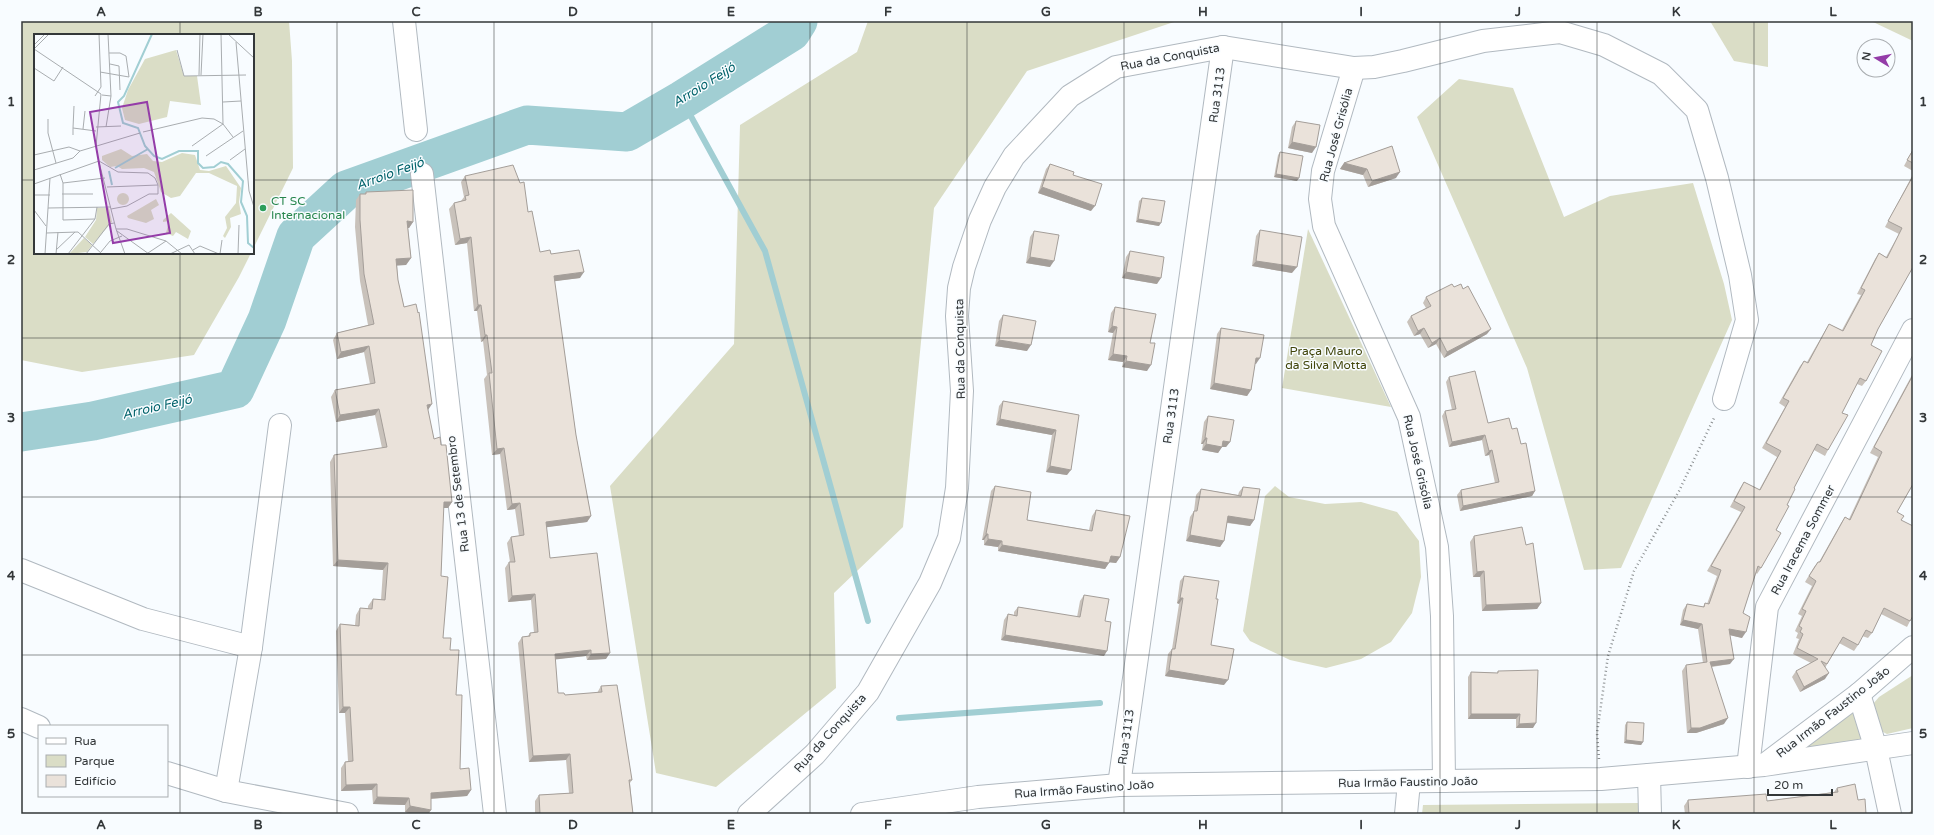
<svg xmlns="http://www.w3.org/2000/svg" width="1934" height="835" font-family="'Varela Round',sans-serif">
<rect width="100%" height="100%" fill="#f8fcff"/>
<g fill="#daddc6">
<path d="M21 21H289L292 61 293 168 253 249V35H35V253H251L239 277 194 355 82 372 21 360Z"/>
<path d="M868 21H1177L1027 71 934 208 903 527 834 593 836 688 716 787 656 773 610 486 734 344 740 125 857 52Z"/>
<path d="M1710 21H1768V67L1734 61Z"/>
<path d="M1871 21H1913V41Z"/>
<path d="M1459 79 1513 88 1564 217 1610 196 1693 183 1724 284 1732 320 1621 568 1584 570 1527 368 1417 117Z"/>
<path d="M1308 229 1391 407 1282 388Z"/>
<path d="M1275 486 1289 497 1325 504 1361 502 1397 512 1419 541 1421 577 1412 613 1391 642 1361 659 1326 668 1290 660 1250 641 1243 631 1265 496Z"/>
<path d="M1913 675V728L1887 734 1881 731 1873 704 1879 697Z"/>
<path d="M1855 711 1862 744 1789 755Z"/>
<path d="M1639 803 1640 814H1422L1423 805Z"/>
</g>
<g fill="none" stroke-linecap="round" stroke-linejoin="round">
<g stroke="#a1ced3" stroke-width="6">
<path d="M682 100 765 251 868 621"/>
<path d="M899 718 1100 703"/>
</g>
<path stroke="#a1ced3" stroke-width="39" d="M21 432 93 421 235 389 267 320 296 236 346 190 527 125 627 132 682 100 791 32 798 21"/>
<g stroke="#b1b9c0" stroke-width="24">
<g id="minor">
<path d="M404 21 416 130"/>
<path d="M1354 68 1323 171 1320 199 1324 226 1409 417 1437 547 1442 616 1444 781"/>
<path d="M422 174 495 814"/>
<path d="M21 570 143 619 251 647"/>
<path d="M1859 694 1876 749 1890 814"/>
<path d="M21 719 39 727"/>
<path d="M1767 763 1859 694 1913 647"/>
<path d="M1748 767 1767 607 1913 330"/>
<path d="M167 773 226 791 347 814"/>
<path d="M1649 775 1650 814"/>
<path d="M1119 785 1223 47"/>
<path d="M226 791 251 647 280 425"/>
<path d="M749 814 815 754 868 692 930 583 949 538 957 488 962 391 957 316 959 288 964 267 980 220 995 187 1014 156 1070 96 1116 67 1223 47 1354 68 1374 67 1403 61 1483 41 1560 32 1604 45 1661 74 1697 110 1717 178 1740 275 1747 320 1724 399"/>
<path d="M862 814 978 797 1119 785 1601 779 1764 765 1913 743"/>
<path d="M1406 814 1409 782"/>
</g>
</g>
<path stroke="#8c9092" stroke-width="2.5" stroke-dasharray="1 3" stroke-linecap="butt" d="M1599 759 1597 733 1608 656 1634 571 1679 491 1714 418"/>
<use href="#minor" stroke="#fff" stroke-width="22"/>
</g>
<g fill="#c9c2bb">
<path d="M1296 121 1312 153 1288 148 1292 127Z"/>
<path d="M1392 146 1396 178 1368 187 1363 175 1340 169 1344 163Z"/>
<path d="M1913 149V171L1904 166Z"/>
<path d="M1280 152 1297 181 1274 177 1278 155Z"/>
<path d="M1050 164 1073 175 1091 211 1038 193 1046 169Z"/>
<path d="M1913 174V267L1878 329 1871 345 1866 381 1862 386 1857 384 1842 413 1828 450 1825 456 1814 450 1794 488 1761 568 1757 574 1756 573 1743 613 1742 638 1730 635V664L1712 667 1724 724 1696 733H1687L1682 671 1686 665 1703 663 1698 629 1680 625 1683 610 1687 604 1703 607 1705 603 1707 604 1717 576 1707 571 1741 512 1730 507 1740 488 1744 482 1759 490 1777 457 1762 448 1785 407 1779 403 1800 366 1804 361 1807 362 1826 329 1829 324 1842 330 1861 295 1857 294 1875 259 1879 253 1886 257 1899 234 1885 227Z"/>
<path d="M465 176 528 212 540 252 551 254 580 278 554 281 576 435 591 516 587 522 546 527 550 558 606 659 587 660 586 656 555 659 558 693 565 695 597 693 601 686 632 780 630 783 633 814H535V801L539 795 569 793 566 760 529 762 518 643 522 637 528 636 530 633H534L531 600 508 602 505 568 509 562H510L507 543 511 537 519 536 515 509 507 510 500 454 492 455 484 379 487 375 483 341 481 342 477 311H474L467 243 455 245 449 209 454 203 461 201 464 197 461 182Z"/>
<path d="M366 192 413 222 409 228H408L411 258 406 265H397L398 280 434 439 441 445 452 502 448 508H443L441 576 443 638 450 650 456 695 460 769 471 790 467 796 431 799V810L428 814H415L405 812V805L373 804 372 790 341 791V768L345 762 348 761 345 713H339L336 631 340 624 355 625 356 615 360 608 368 609V606L373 599 381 600 383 570 333 566 330 462 334 455 382 448 375 415 336 422 331 397 335 390 370 384 364 352 337 359 333 340 337 333 368 325 360 281 355 227 356 200 360 194H364Z"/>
<path d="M1142 198 1159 226 1136 222 1139 201Z"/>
<path d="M1260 230 1292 273 1252 266 1256 236Z"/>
<path d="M1034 231 1050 267 1026 263 1030 237Z"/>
<path d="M1130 251 1157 284 1122 278 1126 257Z"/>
<path d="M1426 297 1487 334 1444 358 1436 344 1428 348 1420 334 1414 336 1407 322 1411 316 1426 308 1423 303Z"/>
<path d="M1115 307 1150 343 1147 371 1122 367 1123 362 1108 360 1113 333 1108 332 1111 313Z"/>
<path d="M1003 315 1027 351 995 346 999 321Z"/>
<path d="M1221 328 1256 364H1255L1251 390 1247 396 1210 389 1217 334Z"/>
<path d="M1913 373V485L1897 512 1901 520 1910 621 1907 627 1881 614 1872 633 1868 638 1862 636 1858 645 1854 651 1839 643 1825 668V679L1800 692 1792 677 1796 671 1811 663 1793 654 1799 639 1796 638 1798 633 1795 631 1802 616 1798 614 1812 586 1805 582 1814 567 1818 562H1819L1841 523 1845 517 1849 519 1878 457 1870 453Z"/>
<path d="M1449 377 1488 423 1512 429 1521 444 1535 491 1532 496 1460 511 1457 495 1461 490 1495 483 1489 455 1485 456 1482 440 1449 447 1442 416 1445 411 1452 410 1446 382Z"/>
<path d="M1003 401 1079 415 1067 475 1046 472 1052 435 996 425 999 406Z"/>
<path d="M1208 416 1230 442 1226 447H1222L1218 453 1202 450 1203 444H1201L1204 422Z"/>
<path d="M995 486 1027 520 1089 530 1092 516 1096 510 1120 557 1116 563 1109 562 1105 569 998 551V547L984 545V540H982L991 491Z"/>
<path d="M1243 487 1254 520 1250 526 1227 523 1224 541 1220 547 1186 541 1190 517 1194 511 1196 495 1201 489 1238 495 1239 492Z"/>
<path d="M1474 536 1526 545 1541 603 1537 609 1482 611 1480 577H1473L1470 542Z"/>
<path d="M1184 576 1216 599 1211 645 1224 685 1165 676 1168 654 1172 649 1179 604 1177 603 1180 581Z"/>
<path d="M1084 595 1105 621 1104 656 1001 640 1004 620 1008 614 1014 615V612L1018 607 1077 617 1080 601Z"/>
<path d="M1498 671 1533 728H1516V719H1468V677L1471 672 1497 673Z"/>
<path d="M1627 722 1643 742 1641 745 1624 743 1625 725Z"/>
<path d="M1837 788 1858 800 1866 814H1685L1684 806 1688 800 1767 801 1834 792Z"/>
<path d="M1913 808V814H1909V813Z"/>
</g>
<g fill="#a49e99">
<path d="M1292 142 1316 147 1312 153 1288 148Z"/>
<path d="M1344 163 1367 169 1363 175 1340 169Z"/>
<path d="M1400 172 1396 178 1368 187 1372 181Z"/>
<path d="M1276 174 1299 178 1297 181 1274 177Z"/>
<path d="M1042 187 1095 206 1091 211 1038 193Z"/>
<path d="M1138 219 1161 223 1159 226 1136 222Z"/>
<path d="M407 221 413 222 409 228H403Z"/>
<path d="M471 237 467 243 455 245 460 239Z"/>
<path d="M1030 257 1054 261 1050 267 1026 263Z"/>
<path d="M411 258 406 265 392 266 396 259Z"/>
<path d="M1256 261 1297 267 1292 273 1252 266Z"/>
<path d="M584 272 580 278 549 282 554 276Z"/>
<path d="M1126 272 1161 278 1157 284 1122 278Z"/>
<path d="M478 305H481L477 311H474Z"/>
<path d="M1112 326 1117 327 1113 333 1108 332Z"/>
<path d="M1424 328 1420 334 1414 336 1418 331Z"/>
<path d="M1491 329 1487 334 1444 358 1447 352Z"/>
<path d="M485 335H487L483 341 481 342Z"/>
<path d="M1440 338 1436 344 1428 348 1432 343Z"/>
<path d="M999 340 1031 345 1027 351 995 346Z"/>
<path d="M369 346 364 352 337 359 341 352Z"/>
<path d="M1113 354 1127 356 1123 362 1108 360Z"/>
<path d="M1256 358H1260L1256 364H1252Z"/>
<path d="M1126 361 1151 365 1147 371 1122 367Z"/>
<path d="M1214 383 1251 390 1247 396 1210 389Z"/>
<path d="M432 404 428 410 427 405Z"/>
<path d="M379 409 375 415 336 422 340 415Z"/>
<path d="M1000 419 1056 430 1052 435 996 425Z"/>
<path d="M1485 435 1482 440 1449 447 1452 442Z"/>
<path d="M1205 438H1207L1203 444H1201Z"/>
<path d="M1223 441 1230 442 1226 447H1221H1222L1218 453 1202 450 1206 444Z"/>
<path d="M504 448 500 454 492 455 497 449Z"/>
<path d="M1492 450 1489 455 1485 456 1489 451Z"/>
<path d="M1050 466 1071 470 1067 475 1046 472Z"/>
<path d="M1535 491 1532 496 1460 511 1463 506Z"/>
<path d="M444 502H452L448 508H439Z"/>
<path d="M520 503 515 509 507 510 512 504Z"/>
<path d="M591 516 587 522 541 528 546 522Z"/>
<path d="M1228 516 1254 520 1250 526 1224 522Z"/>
<path d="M986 534H988L984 540H982Z"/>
<path d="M1190 535 1224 541 1220 547 1186 541Z"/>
<path d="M988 539 1002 541 998 547 984 545Z"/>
<path d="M1002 545 1109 563 1105 569 998 551Z"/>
<path d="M1111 556 1120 557 1116 563 1107 562Z"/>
<path d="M338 560 388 563 383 570 333 566Z"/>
<path d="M1484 571 1480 577H1473L1477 572Z"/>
<path d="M535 594 531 600 508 602 512 596Z"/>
<path d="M1180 598H1183L1179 604 1177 603Z"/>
<path d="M1541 603 1537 609 1482 611 1486 605Z"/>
<path d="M1683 620 1702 624 1698 629 1680 625Z"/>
<path d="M1729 629 1746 632 1742 638 1725 634Z"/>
<path d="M1005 635 1107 651 1104 656 1001 640Z"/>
<path d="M591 650 586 656 551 660 555 654Z"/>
<path d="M610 653 606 659 587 660 591 654Z"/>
<path d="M1734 659 1730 664 1707 667 1710 662Z"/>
<path d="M1169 670 1228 680 1224 685 1165 676Z"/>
<path d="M1829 673 1825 679 1800 692 1804 687Z"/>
<path d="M343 707H350L345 713H339Z"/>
<path d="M1471 714H1520L1516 719H1468Z"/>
<path d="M1728 718 1724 724 1696 733H1687L1691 728Z"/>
<path d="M1536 723 1533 728H1516L1519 724Z"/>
<path d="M1626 740 1643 742 1641 745 1624 743Z"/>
<path d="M570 754 566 760 529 762 533 756Z"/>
<path d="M377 784 372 790 341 791 346 785Z"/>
<path d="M471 790 467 796 426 799 431 793Z"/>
<path d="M377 797 409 798 405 805 373 804Z"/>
<path d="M410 806 431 810 428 814H415L405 812Z"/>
</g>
<g fill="#eae2da" stroke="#a49e99">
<path d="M1296 121 1320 125 1316 147 1292 142Z"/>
<path d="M1392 146 1400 172 1372 181 1367 169 1344 163Z"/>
<path d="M1913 150V163L1907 160Z"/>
<path d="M1280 152 1303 156 1299 178 1276 174Z"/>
<path d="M1050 164 1074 172 1073 175 1102 184 1095 206 1042 187Z"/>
<path d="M513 165 520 183 524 182 528 212 532 211 540 252 550 250 551 254 579 250 584 272 554 276 576 435 591 516 546 522 550 558 597 553 610 653 591 654V650L555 654 558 693H564L565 695 602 692 601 686 617 685 632 780H629L633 814H540L539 795 573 793 570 754 533 756 522 637 530 636V633L538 632 535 594 512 596 509 562H515L511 537 524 535 520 503 512 504 504 448 497 449 489 373H492L487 335H485L481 305H478L471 237 460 239 454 203 466 200 465 196 469 195 465 176Z"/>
<path d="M1913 176V267L1878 329 1871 345 1882 351 1866 381 1860 378 1842 413 1848 415 1828 450 1817 444 1794 488 1795 489 1787 505 1789 506 1776 530 1781 533 1761 568 1758 566 1743 613 1750 617 1746 632 1729 629 1734 659 1710 662 1728 718 1700 728H1691L1686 665 1707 662 1702 624 1683 620 1687 604 1704 607 1705 603 1709 604 1721 570 1711 566 1745 507 1734 501 1744 482 1760 490 1781 451 1766 443 1789 401 1783 398 1804 361 1808 363 1829 324 1843 331 1865 290 1861 288 1879 253 1887 258 1902 228 1888 221Z"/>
<path d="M413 190V222L407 221 411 258 396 259 398 280 404 307 416 304 418 313 419 312 432 404 427 405 434 439 440 437 441 445H446L452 502H444L441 576 448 577 443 638H451L450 650H459L456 695H462L460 769 469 768 471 790 431 793V810L410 806 409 798 377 797V784L346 785 345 762 353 761 350 707H343L340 624 359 626 360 608 372 609 373 599 385 600 388 563 338 560 334 455 387 447 379 409 340 415 335 390 375 383 369 346 341 352 337 333 374 324 364 274 360 220V194H366V192Z"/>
<path d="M1142 198 1165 201 1161 223 1138 219Z"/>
<path d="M1260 230 1302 237 1297 267 1256 261Z"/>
<path d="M1034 231 1059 235 1054 261 1030 257Z"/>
<path d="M1130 251 1164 257 1161 278 1126 272Z"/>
<path d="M1452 284 1454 287 1461 284 1463 289 1468 286 1491 329 1447 352 1440 338 1432 343 1424 328 1418 331 1411 316 1431 306 1426 297Z"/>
<path d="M1115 307 1156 314 1150 343H1155L1151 365 1126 361 1127 356 1113 354 1117 327 1112 326Z"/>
<path d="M1003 315 1036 321 1031 345 999 340Z"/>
<path d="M1221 328 1264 335 1260 358H1256L1251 390 1214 383Z"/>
<path d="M1475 371 1488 423 1509 418 1512 429 1517 428 1521 444 1526 443 1535 491 1463 506 1461 490 1499 482 1492 450 1489 451 1485 435 1452 442 1445 411 1456 409 1449 377Z"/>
<path d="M1913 375V484L1897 512 1904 516 1901 520 1913 526V616L1910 621 1884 608 1872 633 1866 630 1858 645 1843 637 1827 664 1821 661 1829 673 1804 687 1796 671 1818 659 1797 648 1803 634 1800 632 1802 628 1799 626 1806 611 1802 609 1816 581 1809 576 1818 562H1820L1845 517 1850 520 1882 452 1874 447Z"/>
<path d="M1003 401 1079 415 1071 470 1050 466 1056 430 1000 419Z"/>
<path d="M1208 416 1234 420 1230 442 1223 441 1222 447 1206 444 1207 438H1205Z"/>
<path d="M995 486 1031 492 1027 520 1092 531 1096 510 1130 516 1120 557 1111 556 1109 563 1002 545V541L988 539V534H986Z"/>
<path d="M1243 487 1260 489 1254 520 1228 516 1224 541 1190 535 1194 511H1197L1201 489 1241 496Z"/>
<path d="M1522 527 1526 545 1533 543 1541 603 1486 605 1484 571 1477 572 1474 536Z"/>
<path d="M1184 576 1219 581 1216 599H1218L1211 645 1234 649 1228 680 1169 670 1172 649H1175L1183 598H1180Z"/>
<path d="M1084 595 1109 599 1105 621 1111 622 1107 651 1005 635 1008 614 1017 616 1018 607 1080 617Z"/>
<path d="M1538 670 1536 723 1519 724 1520 714H1471V672L1498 673V671Z"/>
<path d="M1627 722 1644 723 1643 742 1626 740Z"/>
<path d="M1855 784 1858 800 1865 799 1866 814H1689L1688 800 1766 794 1767 801 1838 792 1837 788Z"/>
</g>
<path fill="none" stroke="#333739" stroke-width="1" stroke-opacity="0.55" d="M180 21V35M337 21V814M494 21V814M652 21V814M810 21V814M967 21V814M1124 21V814M1282 21V814M1440 21V814M1597 21V814M1754 21V814M21 180H35M253 180H1913M180 253V814M21 338H1913M21 497H1913M21 655H1913"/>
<circle fill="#2e9e5b" stroke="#f8fcff" stroke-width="1.5" cx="263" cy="208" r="4"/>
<g text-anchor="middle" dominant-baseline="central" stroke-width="3" stroke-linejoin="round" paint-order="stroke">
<g font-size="12" fill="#333739" stroke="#f8fcff">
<text transform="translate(1170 57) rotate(-11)">Rua da Conquista</text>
<text transform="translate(1217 95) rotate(-82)">Rua 3113</text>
<text transform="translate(1336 135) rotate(-75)">Rua José Grisólia</text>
<text transform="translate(960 349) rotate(-91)">Rua da Conquista</text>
<text transform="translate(1171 416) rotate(-82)">Rua 3113</text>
<text transform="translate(1418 462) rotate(77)">Rua José Grisólia</text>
<text transform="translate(458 494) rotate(-97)">Rua 13 de Setembro</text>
<text transform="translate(1803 540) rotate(-62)">Rua Iracema Sommer</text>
<text transform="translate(1833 712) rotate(-38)">Rua Irmão Faustino João</text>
<text transform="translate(830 733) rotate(-48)">Rua da Conquista</text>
<text transform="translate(1126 737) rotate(-82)">Rua 3113</text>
<text transform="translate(1408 782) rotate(-1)">Rua Irmão Faustino João</text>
<text transform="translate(1084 789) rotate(-4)">Rua Irmão Faustino João</text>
</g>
<g font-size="12" fill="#27864d" stroke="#f8fcff" text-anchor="start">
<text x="271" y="201">CT SC<tspan x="271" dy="14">Internacional</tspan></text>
</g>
<g font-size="12" fill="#41450a" stroke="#f8fcff">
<text x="1326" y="351">Praça Mauro<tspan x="1326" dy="14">da Silva Motta</tspan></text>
</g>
<g font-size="13" font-style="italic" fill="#01626a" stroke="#f8fcff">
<text transform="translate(704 85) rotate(-32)">Arroio Feijó</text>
<text transform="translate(390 174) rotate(-20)">Arroio Feijó</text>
<text transform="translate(157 407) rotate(-13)">Arroio Feijó</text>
</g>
</g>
<g transform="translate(34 34)">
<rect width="220" height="220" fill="#f8fcff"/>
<path d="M142 16 150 42H163L167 71 136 67 133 83 105 90 91 86 88 74 94 56 111 25ZM87 115 98 122 113 120 119 127 128 128 148 119 161 121 166 136 175 137 192 132 207 154 205 168 207 180 196 184 197 193 191 204 189 202 193 194 191 183 202 169 203 152 175 139H162L146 162 137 164 127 158 120 138 110 134 88 135 83 132 76 133 68 126V122ZM83 165a6 6 0 1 1 12 0a6 6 0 1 1-12 0ZM122 165 125 171 117 176 120 185 112 189 94 184 93 182ZM63 174H75L78 188 59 210 51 203 62 186ZM137 179 157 197 154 205 142 198 139 202 132 199 135 187 129 188V186ZM50 204 58 211 53 218 35 220Z" fill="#daddc6"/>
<path fill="none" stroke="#a1ced3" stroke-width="2" d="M118 0 90 62 84 68 89 89 104 94 111 112 120 122 128 125 145 117H164V129L169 134 180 133 187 128 194 130 209 147 207 168 213 182 214 209 220 214M81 134 114 115M75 137 78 151"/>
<path fill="none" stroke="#a9adb0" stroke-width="1" d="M194 0 220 24M202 8 215 157 220 173M0 11 11 0M0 15 67 60 62 112M0 15 15 0M143 16 150 42 212 41M76 30 85 32 86 56M0 34 20 47 29 33M66 38 95 43 92 22 86 19H75M220 38V60M165 41 166 0M167 41 169 0M68 61 77 62 74 0M61 62 67 53 65 0M189 68 207 67M14 85V99L22 129M62 93 87 92M72 93 77 62M39 94 40 72M49 95 51 77M109 98 168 84 180 85 189 90 199 103M39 101V94L62 97M158 112 189 90 187 0M0 121 35 113 46 117M172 122 209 97M196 126 211 115M65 127 84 138 114 139 121 144 124 151V160H115L93 172 77 175M65 128 82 195 91 220M0 136 39 124 46 117 106 99M26 140 29 149V186L61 185M29 149 71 144M0 150 65 127M73 153 124 151M28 160H59M0 161H16M14 174 77 173M0 176 12 192M0 187V207M82 195H93L132 207 148 220M83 197 115 220M12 199 44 198 68 220M22 216 41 198M159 216 166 212 185 220M67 218 76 207 88 202M114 219 132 207M11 220 16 144M22 220 24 198M34 220 61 185 63 173M52 220 75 190 80 189M136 220 155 211 161 220M186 220 188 206M204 220 205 191"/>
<path fill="#943ca8" fill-opacity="0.15" stroke="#943ca8" stroke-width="2" d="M113 68 136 199 79 209 56 78Z"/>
<rect width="220" height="220" fill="none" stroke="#333739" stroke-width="2"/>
</g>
<rect width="1934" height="835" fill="none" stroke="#f8fcff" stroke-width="44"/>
<rect x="38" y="725" width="130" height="72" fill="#f8fcff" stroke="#a9adb0"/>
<rect x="46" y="738" width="20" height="6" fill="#ffffff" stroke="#a9adb0"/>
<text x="74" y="745" font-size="12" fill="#333739">Rua</text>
<rect x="46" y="755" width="20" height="12" fill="#daddc6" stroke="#a9adb0"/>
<text x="74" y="765" font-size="12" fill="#333739">Parque</text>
<rect x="46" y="775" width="20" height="12" fill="#eae2da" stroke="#a9adb0"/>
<text x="74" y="785" font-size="12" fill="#333739">Edifício</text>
<g transform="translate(1876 58) rotate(280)"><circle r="19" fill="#f8fcff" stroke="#a9adb0"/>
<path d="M0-3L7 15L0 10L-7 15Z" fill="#943ca8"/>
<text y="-6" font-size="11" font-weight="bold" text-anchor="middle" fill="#333739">N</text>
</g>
<path d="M1768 789v6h64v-6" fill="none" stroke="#333739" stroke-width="2"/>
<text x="1774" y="789" font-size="12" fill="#333739" stroke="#f8fcff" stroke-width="3" paint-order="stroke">20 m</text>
<rect x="22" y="22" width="1890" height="791" fill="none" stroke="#333739" stroke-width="1.5"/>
<g font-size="13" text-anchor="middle" font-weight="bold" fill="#333739">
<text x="101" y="16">A</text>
<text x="258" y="16">B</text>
<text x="416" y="16">C</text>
<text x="573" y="16">D</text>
<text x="731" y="16">E</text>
<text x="888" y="16">F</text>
<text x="1046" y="16">G</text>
<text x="1203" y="16">H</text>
<text x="1361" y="16">I</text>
<text x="1518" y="16">J</text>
<text x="1676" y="16">K</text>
<text x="1833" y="16">L</text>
<text x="11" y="106">1</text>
<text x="1923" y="106">1</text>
<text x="11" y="264">2</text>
<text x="1923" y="264">2</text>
<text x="11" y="422">3</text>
<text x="1923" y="422">3</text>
<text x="11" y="580">4</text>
<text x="1923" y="580">4</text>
<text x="11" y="738">5</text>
<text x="1923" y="738">5</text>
<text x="101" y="829">A</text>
<text x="258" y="829">B</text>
<text x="416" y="829">C</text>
<text x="573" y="829">D</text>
<text x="731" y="829">E</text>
<text x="888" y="829">F</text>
<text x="1046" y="829">G</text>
<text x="1203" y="829">H</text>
<text x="1361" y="829">I</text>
<text x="1518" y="829">J</text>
<text x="1676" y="829">K</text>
<text x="1833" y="829">L</text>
</g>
</svg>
